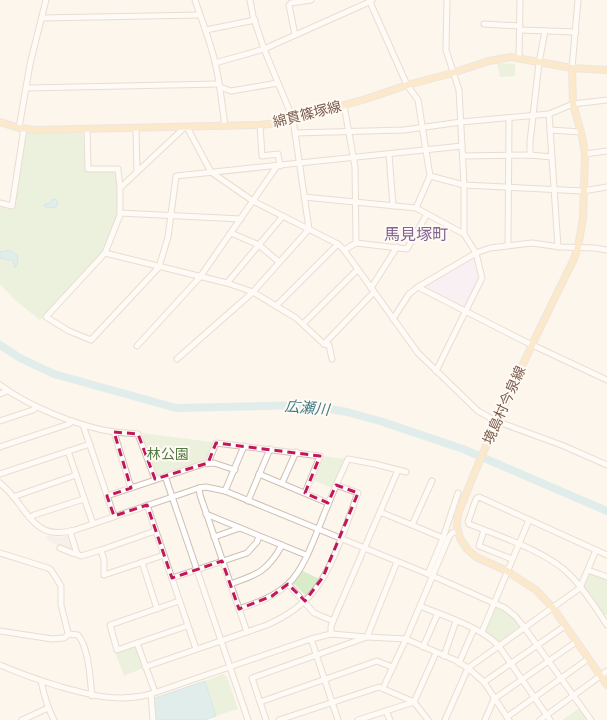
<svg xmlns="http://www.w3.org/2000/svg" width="607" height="720" font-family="Cabin,'Noto Sans JP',sans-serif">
<rect width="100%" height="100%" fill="#fdf6ec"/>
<path fill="#efe9e4" d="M48 535 61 537 67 535 70 537 75 550 72 552 59 547 46 539Z"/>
<path fill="#f3e8fa" d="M475 256 480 278 465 308 421 288Z"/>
<g fill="#d8ecc9">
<path d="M497 63 515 64V76L500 77Z"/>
<path d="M24 133H83L86 172 117 171 118 215 103 253 40 320 15 300 0 284V206L12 208Z"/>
<path d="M142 433 212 442 213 443 206 461 158 476 155 475Z"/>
<path d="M322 456 345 459 333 487 332 488 313 480Z"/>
<path d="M301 570 319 579 307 597 292 582Z"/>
<path d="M588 573H591L607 579V615L604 616 583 587Z"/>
<path d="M497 606 511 615 520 625V628L499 642 485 632V629L494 607Z"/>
<path d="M134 646 136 647 143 668 124 676 115 652Z"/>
<path d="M223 674 227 677 238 709 216 716 205 681Z"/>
<path d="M578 709H580L588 720H562Z"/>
</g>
<g fill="#bfe3e8" stroke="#a5d3da">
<path d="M56 199 58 203 56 207 48 208 44 206V205L49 203 52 200Z"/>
<path d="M10 250 17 255 18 262 15 268 13 261 0 258V252Z"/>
<path d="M205 681 216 716 204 720H155L153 700 155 698Z"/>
</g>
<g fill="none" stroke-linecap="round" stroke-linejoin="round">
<path stroke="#bfe3e8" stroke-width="8" d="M0 345 20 358 54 374 176 408 307 405 347 412 380 421 463 449 607 511"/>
<g stroke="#d1beb0" stroke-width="7">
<g id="minor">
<path d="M195 0C202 21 210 41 215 62 220 83 222 105 225 126"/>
<path d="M250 0 253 16 264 49 293 119 309 229"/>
<path d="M447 0 446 50 459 90 464 185V234"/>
<path d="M370 2 407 85 418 100 430 176 464 185 583 191 607 187"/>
<path d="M42 18 200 15"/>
<path d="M484 24 520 26"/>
<path d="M206 30 255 20"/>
<path d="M520 30 576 32"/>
<path d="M295 35 289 5 291 3 311 0"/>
<path d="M519 58 520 0"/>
<path d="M215 63 264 49 367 3 372 0"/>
<path d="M572 68 578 0"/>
<path d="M220 87 231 91 278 83"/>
<path d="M27 88 219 84"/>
<path d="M549 114 558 247"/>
<path d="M260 125 262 156 278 154 280 166"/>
<path d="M19 128 30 64 46 0"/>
<path d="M136 128 137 172"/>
<path d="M87 129 88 169H118L120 188"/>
<path d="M550 130 581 132"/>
<path d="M295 133 404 130 461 122 549 114 573 104 607 100"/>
<path d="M462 146 176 176 168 237 159 267 91 340 69 331 46 317 105 253 120 215V188L185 127 188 129 211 172 253 201 338 244 344 250 418 353 478 411 496 421 564 446 607 465"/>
<path d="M389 154 393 206"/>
<path d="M585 154 607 151"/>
<path d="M530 155V142L539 63 545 31"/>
<path d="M463 156 530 155 552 157"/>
<path d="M304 197 416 208 464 234 476 253 482 278 436 371"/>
<path d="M0 203 12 206 24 128"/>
<path d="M416 208 430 176"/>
<path d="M120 213 241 219"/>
<path d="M231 233 259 245 279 262"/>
<path d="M356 243 407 249 427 214"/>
<path d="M508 245 509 118"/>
<path d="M344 250 356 243 355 167 344 105"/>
<path d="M105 253 227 283 253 292 296 318 324 344 329 345 332 359"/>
<path d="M227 283 283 216"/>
<path d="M418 287 526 342 607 380"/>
<path d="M371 288 397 247"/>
<path d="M276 306 338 244"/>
<path d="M393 319 409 294 418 287 476 253 490 248 532 243 561 247 595 248 607 250"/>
<path d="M303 324 357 270"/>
<path d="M324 344 374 292"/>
<path d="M137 346 200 277 277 166"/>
<path d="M177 359 253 292 309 229"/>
<path d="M0 385C28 406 79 427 114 432 122 433 130 433 138 434L155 479"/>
<path d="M0 394 7 391"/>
<path d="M0 421 33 410 37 407"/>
<path d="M85 425 84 428 114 516"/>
<path d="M114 432 131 488"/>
<path d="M0 447 69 424 72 421"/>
<path d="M68 451 93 524"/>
<path d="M208 463 216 443 320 456 305 493"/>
<path d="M0 474 90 444"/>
<path d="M259 474 328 503"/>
<path d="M165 476 248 720"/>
<path d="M432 481 412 525 443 538"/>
<path d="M0 483C4 487 9 491 13 496 32 520 40 540 75 530L199 488 206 487 225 491 433 576 505 608 515 616 524 627 591 720"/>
<path d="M282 483 296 452"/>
<path d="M199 488 200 495 247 632"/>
<path d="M225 491 244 446"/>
<path d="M107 496 203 464 214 463 235 470"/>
<path d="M13 497 76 475"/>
<path d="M248 501 270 449"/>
<path d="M147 505 196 649"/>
<path d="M380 512 412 525"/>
<path d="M206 514 306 555"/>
<path d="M30 518 34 515 84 499"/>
<path d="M484 530 479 546 512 559"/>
<path d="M70 531 77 554 81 556 101 550 104 560V575L164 555"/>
<path d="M214 537 240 528"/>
<path d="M60 548 72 553 77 554"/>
<path d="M101 550 155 531"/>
<path d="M0 553 48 568 51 570 61 586V605L68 633 69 634 78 635C89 648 90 679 92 696"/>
<path d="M607 555 479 497 476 499 468 522 469 524C499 536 548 552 570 575 584 589 596 608 607 625"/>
<path d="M142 562 157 609"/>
<path d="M588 570 607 577"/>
<path d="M428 574 443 538 458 493"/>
<path d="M172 578 247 553 257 542 259 536"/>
<path d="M230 584C257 575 268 571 282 545"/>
<path d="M288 584 314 613 333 621"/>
<path d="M420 606C444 616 480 627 498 645L550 720"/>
<path d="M239 609C256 603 274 597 288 584 306 568 318 527 328 505 334 489 341 474 348 459L375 464 406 472"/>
<path d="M0 631 52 639 64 638 69 634"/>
<path d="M482 632 529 520"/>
<path d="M331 634V627L333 621 398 470"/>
<path d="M311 639 338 720"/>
<path d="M137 643 187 626"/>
<path d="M423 647 438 613"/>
<path d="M444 656 456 621"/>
<path d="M459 663 474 629"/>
<path d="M0 665C19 673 38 680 58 686 90 695 117 703 151 694L311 639 331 634 367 637 406 639 455 660 468 668 484 682 509 720"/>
<path d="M145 667 267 625C285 617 301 607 314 591 333 568 347 522 358 493L336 485"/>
<path d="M41 681C44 695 47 707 54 720"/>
<path d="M484 682 565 626"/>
<path d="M383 688 406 639 449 537 452 533 458 531"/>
<path d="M155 692 137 643 117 650 110 625 179 601"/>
<path d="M151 694 153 720"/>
<path d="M260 702 377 661 392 667"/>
<path d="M386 711 390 720"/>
<path d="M507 717 588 659"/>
<path d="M22 720 48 708"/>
<path d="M266 720 252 678 367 637 397 562"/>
<path d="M279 720 379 687 414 702 428 720"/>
<path d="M358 720 414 702 436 653"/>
<path d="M445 720 468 668 580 588 596 550"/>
<path d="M485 720 494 699 576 642"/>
<path d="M540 720 607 671"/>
</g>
</g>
<g stroke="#dad1cd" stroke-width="8">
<g id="major">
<path d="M572 68 573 104 582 136 585 154 583 218 578 247 574 259C534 339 495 420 462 504L458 514 457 527 460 538 467 549 476 557 507 571 536 590 553 608 607 685"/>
<path d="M0 122 19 128 36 130 260 125 277 123 293 119 366 99 407 85 449 74 489 61 511 57 572 68 607 70"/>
</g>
</g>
<use href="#minor" stroke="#fff" stroke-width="5"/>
<use href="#major" stroke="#fbd9a5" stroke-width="6"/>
</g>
<path d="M0 0H607V720H0ZM114 432 138 434 155 479 208 463 216 443 320 456 305 493 328 503 336 485 358 493 323 577 305 601 288 584 272 596 239 609 222 561 172 578 147 505 114 516 107 496 131 488Z" fill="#fdf6ec" fill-opacity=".55" fill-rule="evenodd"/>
<path fill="none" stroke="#c2185b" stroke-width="3" stroke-dasharray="8 5" stroke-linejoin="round" d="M114 432 138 434 155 479 208 463 216 443 320 456 305 493 328 503 336 485 358 493 323 577 305 601 288 584 272 596 239 609 222 561 172 578 147 505 114 516 107 496 131 488Z"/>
<g text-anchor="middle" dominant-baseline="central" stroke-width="4" stroke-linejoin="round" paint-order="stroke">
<g font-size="14" fill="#7a5c4d" stroke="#fffaf3">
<text transform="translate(307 114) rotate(-14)">綿貫篠塚線</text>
<text transform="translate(504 405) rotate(-66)">境島村今泉線</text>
</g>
<g font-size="14" fill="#537a41" stroke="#fffaf3">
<text x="168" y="454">林公園</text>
</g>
<g font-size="15" font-style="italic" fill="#437c86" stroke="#fffaf3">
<text transform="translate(307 408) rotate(5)">広瀬川</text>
</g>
<g font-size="16" fill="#846695" stroke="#fffaf3">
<text x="416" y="234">馬見塚町</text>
</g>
</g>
</svg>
